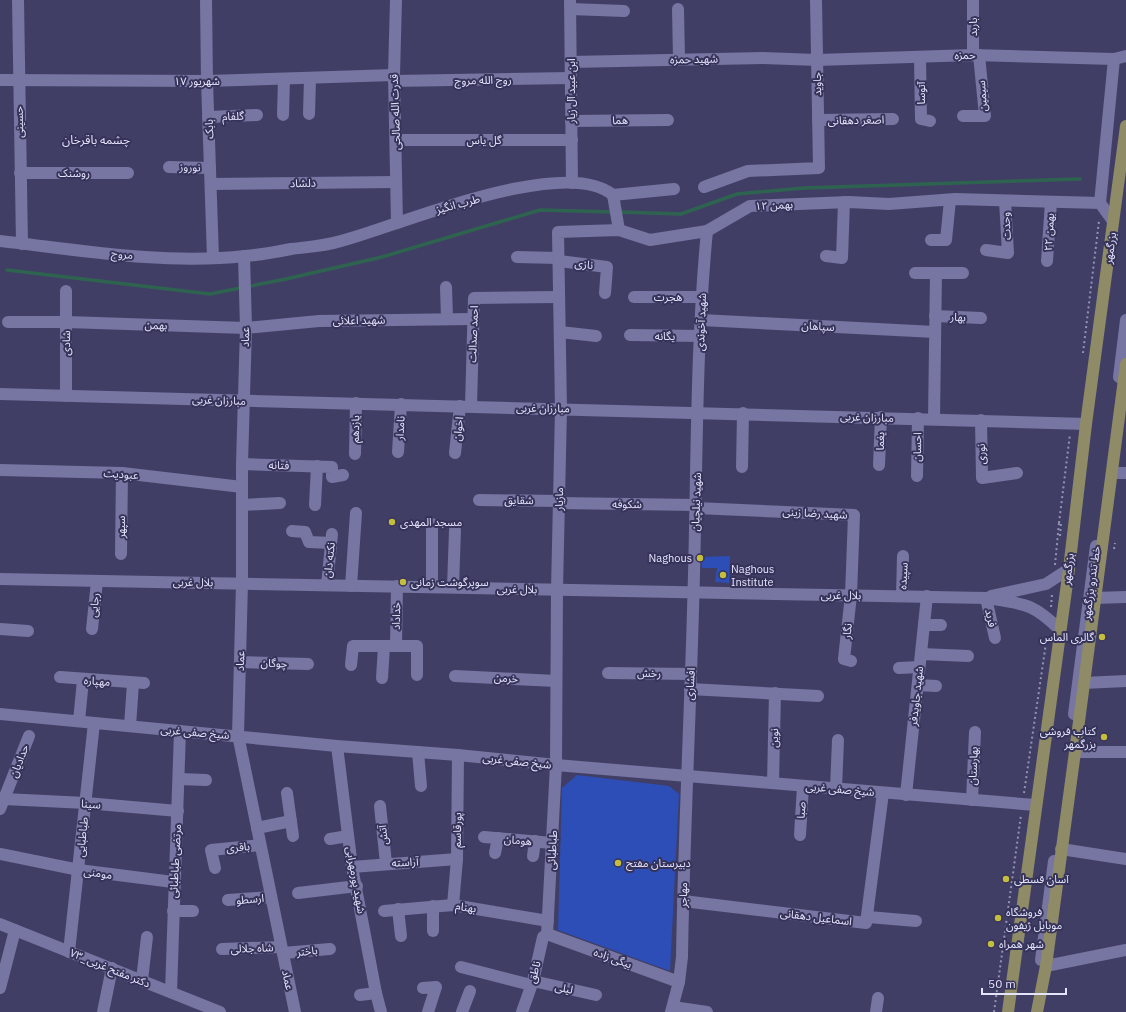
<svg xmlns="http://www.w3.org/2000/svg" width="1126" height="1012" font-family="'IBM Plex Sans','Noto Sans Arabic',sans-serif">
<rect width="100%" height="100%" fill="#413e66"/>
<g fill="none" stroke-linecap="round" stroke-linejoin="round">
<g stroke="#2e644f" stroke-width="3.5">
<path d="M619 212 681 214 737 194 804 188 1080 179"/>
<path d="M7 270 210 294 286 279 382 257 540 210 613 212"/>
</g>
</g>
<g fill="#2c4eb6">
<path d="M730 556 729 583 715 582 717 568H702V557Z"/>
<path d="M577 775 669 786 679 794 670 971 558 930 562 788Z"/>
</g>
<g fill="none" stroke-linecap="round" stroke-linejoin="round">
<g stroke="#9593b3" stroke-width="2" stroke-dasharray="2 3" stroke-linecap="butt">
<path d="M1083 353 1099 221"/>
<path d="M1059 523 1070 434"/>
<path d="M1060 536 1061 523"/>
<path d="M1114 549 1115 543"/>
<path d="M1055 565 1059 523H1061"/>
<path d="M1051 607 1052 594"/>
<path d="M1024 793 1046 643"/>
<path d="M994 1012 1021 815"/>
</g>
<g stroke="#7775a1" stroke-width="12">
<path d="M18 0 22 244"/>
<path d="M206 0 207 81 213 258"/>
<path d="M396 0 394 75 397 223"/>
<path d="M570 0 572 183"/>
<path d="M571 9 624 11"/>
<path d="M678 9 679 59"/>
<path d="M973 55V0"/>
<path d="M920 57 921 119 930 121"/>
<path d="M571 62 763 58 817 60 973 55 1114 59 1126 56"/>
<path d="M0 80 207 81 394 75"/>
<path d="M394 81 571 78"/>
<path d="M309 114 310 79"/>
<path d="M283 115 284 79"/>
<path d="M963 116H985L979 55"/>
<path d="M208 117 257 115"/>
<path d="M818 120 893 119"/>
<path d="M571 121 668 120"/>
<path d="M396 140H572"/>
<path d="M169 167 210 168"/>
<path d="M20 173H128"/>
<path d="M211 184 396 182"/>
<path d="M704 187 748 171 819 168 816 0"/>
<path d="M613 195 619 230"/>
<path d="M1100 203 1114 59"/>
<path d="M931 240H946L950 200"/>
<path d="M0 241C79 250 165 265 245 256 260 255 276 252 291 249 308 247 325 246 341 241 398 226 564 154 613 195L674 189"/>
<path d="M986 250 1008 253 1005 201"/>
<path d="M244 256 246 328 242 464V583L238 735 295 1012"/>
<path d="M826 256 842 258 844 202"/>
<path d="M517 257 558 258"/>
<path d="M559 261 607 267 605 293"/>
<path d="M1047 261 1051 202"/>
<path d="M915 273H963"/>
<path d="M446 287 447 319"/>
<path d="M66 291V396"/>
<path d="M634 297H701"/>
<path d="M935 316 981 318"/>
<path d="M701 320 935 332"/>
<path d="M8 322H67L246 328 319 321 473 319"/>
<path d="M560 332 596 336"/>
<path d="M630 335 700 336"/>
<path d="M1119 377 1126 320"/>
<path d="M0 394 1086 424"/>
<path d="M471 406 474 298 559 297"/>
<path d="M934 419 936 273"/>
<path d="M981 420 982 478 1017 473"/>
<path d="M398 452 401 404"/>
<path d="M455 453 460 406"/>
<path d="M355 454 356 403"/>
<path d="M242 464 332 467V477L343 475"/>
<path d="M879 465 881 417"/>
<path d="M742 467 743 413"/>
<path d="M0 470 122 473 242 487"/>
<path d="M1112 473H1126"/>
<path d="M917 476 918 418"/>
<path d="M479 500 559 501"/>
<path d="M559 503 696 505"/>
<path d="M242 505 280 503"/>
<path d="M315 505 317 466"/>
<path d="M696 508 854 515 851 595 844 659 851 661"/>
<path d="M432 524V587"/>
<path d="M292 531 305 532 309 542 331 543"/>
<path d="M121 554 122 473"/>
<path d="M0 579 986 598C1023 604 1032 602 1060 630"/>
<path d="M327 585 332 534"/>
<path d="M351 586 356 513"/>
<path d="M453 587 455 530"/>
<path d="M902 596 903 556"/>
<path d="M991 596 1046 584 1069 569"/>
<path d="M986 598 995 638"/>
<path d="M1094 598 1126 597"/>
<path d="M924 625H941"/>
<path d="M0 629 28 631"/>
<path d="M92 629 97 581"/>
<path d="M396 646 397 586"/>
<path d="M921 654 968 656"/>
<path d="M240 662 308 664"/>
<path d="M351 665 353 646H417V675"/>
<path d="M899 668 919 667"/>
<path d="M608 673 691 674"/>
<path d="M455 676 556 681"/>
<path d="M60 677 144 683"/>
<path d="M382 678 384 646"/>
<path d="M1083 683 1126 681"/>
<path d="M918 685 936 686"/>
<path d="M690 689 818 696"/>
<path d="M0 714 337 746 458 755 556 765 1035 805"/>
<path d="M1074 714 1096 546"/>
<path d="M79 721 83 680"/>
<path d="M130 726 133 683"/>
<path d="M337 746 352 867 376 993 381 1012"/>
<path d="M418 752 421 786"/>
<path d="M1075 752H1126"/>
<path d="M179 779 206 780"/>
<path d="M773 783 775 693"/>
<path d="M836 789 838 740"/>
<path d="M287 793 293 836"/>
<path d="M906 795 927 596"/>
<path d="M4 799 86 803 178 811"/>
<path d="M972 800 975 732"/>
<path d="M380 806 386 863"/>
<path d="M0 809 29 736"/>
<path d="M257 828 291 821"/>
<path d="M800 835 803 786"/>
<path d="M484 837 552 843"/>
<path d="M330 839 348 836"/>
<path d="M1061 849 1126 859"/>
<path d="M495 853 498 838"/>
<path d="M0 854 79 870 173 882"/>
<path d="M533 856 535 841"/>
<path d="M352 867 457 859"/>
<path d="M215 868 211 850 260 845"/>
<path d="M298 893 357 886"/>
<path d="M228 900 271 897"/>
<path d="M683 901 866 923 883 793"/>
<path d="M453 905 457 859 458 755"/>
<path d="M433 906V931"/>
<path d="M398 909 401 936"/>
<path d="M173 911H193"/>
<path d="M384 911 453 905 548 921"/>
<path d="M868 917 916 921"/>
<path d="M0 924 220 1012"/>
<path d="M547 934 556 765 557 590 561 409 558 232 619 230 650 240 707 231 750 206 849 202 889 204 955 199 1100 203 1113 221"/>
<path d="M547 934 679 982"/>
<path d="M222 949 281 947"/>
<path d="M69 952 94 723"/>
<path d="M283 953 330 949"/>
<path d="M1041 960 1054 861"/>
<path d="M1046 966 1126 950"/>
<path d="M461 967 531 985"/>
<path d="M142 980 147 937"/>
<path d="M533 981 596 995"/>
<path d="M0 988 15 930"/>
<path d="M423 988 436 987 428 1012"/>
<path d="M171 992 180 731"/>
<path d="M360 995 376 993"/>
<path d="M673 1007 707 1012"/>
<path d="M103 1012 112 968"/>
<path d="M462 1012 470 991"/>
<path d="M522 1012 533 981 543 937 547 934"/>
<path d="M671 1012 679 982 682 957C684 829 691 701 694 574 697 459 696 345 707 231"/>
<path d="M876 1012 878 998"/>
</g>
<g stroke="#8e8b66" stroke-width="12">
<path d="M1008 1012 1069 569 1086 424 1126 126"/>
<path d="M1037 1012 1046 966 1075 752 1126 364"/>
</g>
</g>
<g fill="#c4bd3e" stroke="#36335a" stroke-width="1.5">
<circle cx="392" cy="522" r="4"/>
<circle cx="700" cy="558" r="4"/>
<circle cx="723" cy="575" r="4"/>
<circle cx="403" cy="582" r="4"/>
<circle cx="1102" cy="637" r="4"/>
<circle cx="1104" cy="737" r="4"/>
<circle cx="618" cy="863" r="4"/>
<circle cx="1006" cy="879" r="4"/>
<circle cx="998" cy="918" r="4"/>
<circle cx="991" cy="944" r="4"/>
</g>
<g text-anchor="middle" dominant-baseline="central" stroke-width="4" stroke-linejoin="round" paint-order="stroke">
<g font-size="11" fill="#e5e4fd" stroke="#36335a">
<text transform="translate(973 27) rotate(-90)">باربد</text>
<text transform="translate(965 55) rotate(-1)">حمزه</text>
<text transform="translate(694 59) rotate(-1)">شهید حمزه</text>
<text transform="translate(483 80) rotate(-1)">روح الله مروج</text>
<text x="197" y="81">۱۷ شهریور</text>
<text transform="translate(817 84) rotate(-91)">جاوید</text>
<text transform="translate(571 91) rotate(-90)">ابن عبید آل زیار</text>
<text transform="translate(921 93) rotate(-90)">آتوسا</text>
<text transform="translate(982 96) rotate(-94)">سیمین</text>
<text transform="translate(395 112) rotate(-92)">قدرت الله صالحی</text>
<text transform="translate(233 116) rotate(-2)">گلفام</text>
<text transform="translate(620 120) rotate(-1)">هما</text>
<text transform="translate(856 120) rotate(-1)">اصغر دهقانی</text>
<text transform="translate(19 122) rotate(-91)">حسینی</text>
<text transform="translate(209 129) rotate(-92)">بابک</text>
<text x="484" y="140">گل یاس</text>
<text transform="translate(190 167) rotate(2)">نوروز</text>
<text x="74" y="173">روشنک</text>
<text transform="translate(303 183) rotate(-1)">دلشاد</text>
<text transform="translate(458 204) rotate(-15)">طرب انگیز</text>
<text transform="translate(774 205) rotate(-3)">۱۲ بهمن</text>
<text transform="translate(1006 226) rotate(-93)">وحدت</text>
<text transform="translate(1049 232) rotate(-87)">۲۲ بهمن</text>
<text transform="translate(1110 248) rotate(-82)">بزرگمهر</text>
<text transform="translate(122 254) rotate(5)">مروج</text>
<text transform="translate(584 264) rotate(7)">نازی</text>
<text x="668" y="297">هجرت</text>
<text transform="translate(958 317) rotate(3)">بهار</text>
<text transform="translate(359 320) rotate(-1)">شهید اعلائی</text>
<text transform="translate(701 322) rotate(-88)">شهید آخوندی</text>
<text transform="translate(156 325) rotate(2)">بهمن</text>
<text transform="translate(818 326) rotate(3)">سپاهان</text>
<text transform="translate(473 334) rotate(-88)">احمد صدالت</text>
<text x="665" y="336">یگانه</text>
<text transform="translate(245 337) rotate(-89)">عماد</text>
<text transform="translate(66 343) rotate(-89)">شادی</text>
<text transform="translate(219 400) rotate(2)">مبارزان غربی</text>
<text transform="translate(543 408) rotate(1)">مبارزان غربی</text>
<text transform="translate(867 417) rotate(2)">مبارزان غربی</text>
<text transform="translate(400 428) rotate(-87)">نامدار</text>
<text transform="translate(355 429) rotate(-89)">یازدهم</text>
<text transform="translate(458 429) rotate(-84)">اخوان</text>
<text transform="translate(880 441) rotate(-88)">یغما</text>
<text transform="translate(917 447) rotate(-89)">احسان</text>
<text transform="translate(981 454) rotate(-91)">نوری</text>
<text transform="translate(279 465) rotate(2)">فتانه</text>
<text transform="translate(121 474) rotate(4)">عبودیت</text>
<text transform="translate(559 499) rotate(-89)">مازیار</text>
<text transform="translate(519 500) rotate(1)">شقایق</text>
<text transform="translate(696 502) rotate(-88)">شهید نیلچیان</text>
<text transform="translate(627 504) rotate(1)">شکوفه</text>
<text transform="translate(815 513) rotate(3)">شهید رضا زینی</text>
<text transform="translate(121 527) rotate(-90)">سپهر</text>
<text transform="translate(329 560) rotate(-84)">نکته دان</text>
<text transform="translate(1068 569) rotate(-83)">بزرگمهر</text>
<text transform="translate(903 576) rotate(-87)">سپیده</text>
<text transform="translate(193 582) rotate(1)">بلال غربی</text>
<text transform="translate(1091 583) rotate(-82)">خط تندرو بزرگمهر</text>
<text transform="translate(517 589) rotate(1)">بلال غربی</text>
<text transform="translate(841 595) rotate(1)">بلال غربی</text>
<text transform="translate(94 605) rotate(-84)">رجایی</text>
<text transform="translate(396 616) rotate(-89)">خداداد</text>
<text transform="translate(991 618) rotate(77)">فرید</text>
<text transform="translate(847 631) rotate(-84)">نگار</text>
<text transform="translate(240 661) rotate(-88)">عماد</text>
<text transform="translate(274 663) rotate(2)">چوگان</text>
<text transform="translate(649 673) rotate(1)">رخش</text>
<text transform="translate(506 678) rotate(3)">خرمن</text>
<text transform="translate(97 681) rotate(4)">مهپاره</text>
<text transform="translate(690 684) rotate(-87)">افشاری</text>
<text transform="translate(916 696) rotate(-84)">شهید جاویدفر</text>
<text transform="translate(195 732) rotate(5)">شیخ صفی غربی</text>
<text transform="translate(774 738) rotate(-89)">نوین</text>
<text transform="translate(19 761) rotate(-69)">حدادیان</text>
<text transform="translate(517 761) rotate(6)">شیخ صفی غربی</text>
<text transform="translate(973 766) rotate(-88)">بهارستان</text>
<text transform="translate(840 789) rotate(5)">شیخ صفی غربی</text>
<text transform="translate(91 804) rotate(5)">سینا</text>
<text transform="translate(801 810) rotate(-87)">صبا</text>
<text transform="translate(457 830) rotate(-89)">پورقاسم</text>
<text transform="translate(383 835) rotate(-96)">آتش</text>
<text transform="translate(82 837) rotate(-84)">طباطبایی</text>
<text transform="translate(518 840) rotate(5)">هومان</text>
<text transform="translate(238 847) rotate(-5)">باقری</text>
<text transform="translate(552 850) rotate(-87)">طباطبائی</text>
<text transform="translate(175 861) rotate(-87)">مرتضی طباطبائی</text>
<text transform="translate(405 862) rotate(-3)">آراسته</text>
<text transform="translate(98 873) rotate(8)">مومنی</text>
<text transform="translate(356 880) rotate(80)">شهید پورمهرابی</text>
<text transform="translate(683 895) rotate(-89)">مهاجر</text>
<text transform="translate(250 899) rotate(-5)">ارسطو</text>
<text transform="translate(466 907) rotate(9)">بهنام</text>
<text transform="translate(816 917) rotate(7)">اسماعیل دهقانی</text>
<text transform="translate(252 948) rotate(-2)">شاه جلالی</text>
<text transform="translate(307 951) rotate(-6)">باختر</text>
<text transform="translate(613 958) rotate(20)">بیگی زاده</text>
<text transform="translate(110 968) rotate(22)">۷۳_دکتر مفتح غربی</text>
<text transform="translate(534 972) rotate(-75)">ناطق</text>
<text transform="translate(288 980) rotate(78)">عماد</text>
<text transform="translate(564 988) rotate(12)">لیلی</text>
</g>
<g font-size="11" fill="#e5e4fd" stroke="#36335a" text-anchor="start">
<text x="400" y="522">مسجد المهدی</text>
<text x="692" y="558" text-anchor="end">Naghous</text>
<text x="731" y="569">Naghous<tspan x="731" dy="13">Institute</tspan></text>
<text x="411" y="582">سوپرگوشت زمانی</text>
<text x="1094" y="637" text-anchor="end">گالری الماس</text>
<text x="1096" y="731" text-anchor="end">کتاب فروشی<tspan x="1096" dy="13">بزرگمهر</tspan></text>
<text x="626" y="863">دبیرستان مفتح</text>
<text x="1014" y="879">آسان قسطی</text>
<text x="1006" y="912">فروشگاه<tspan x="1006" dy="13">موبایل ژیفون</tspan></text>
<text x="999" y="944">شهر همراه</text>
</g>
<g font-size="12" fill="#e5e4fd" stroke="#36335a">
<text x="96" y="139">چشمه باقرخان</text>
</g>
</g>
<path d="M982 988v6h84v-6" fill="none" stroke="#e5e4fd" stroke-width="2"/>
<text x="988" y="988" font-size="12" fill="#e5e4fd" stroke="#36335a" stroke-width="3" paint-order="stroke">50 m</text>
</svg>
